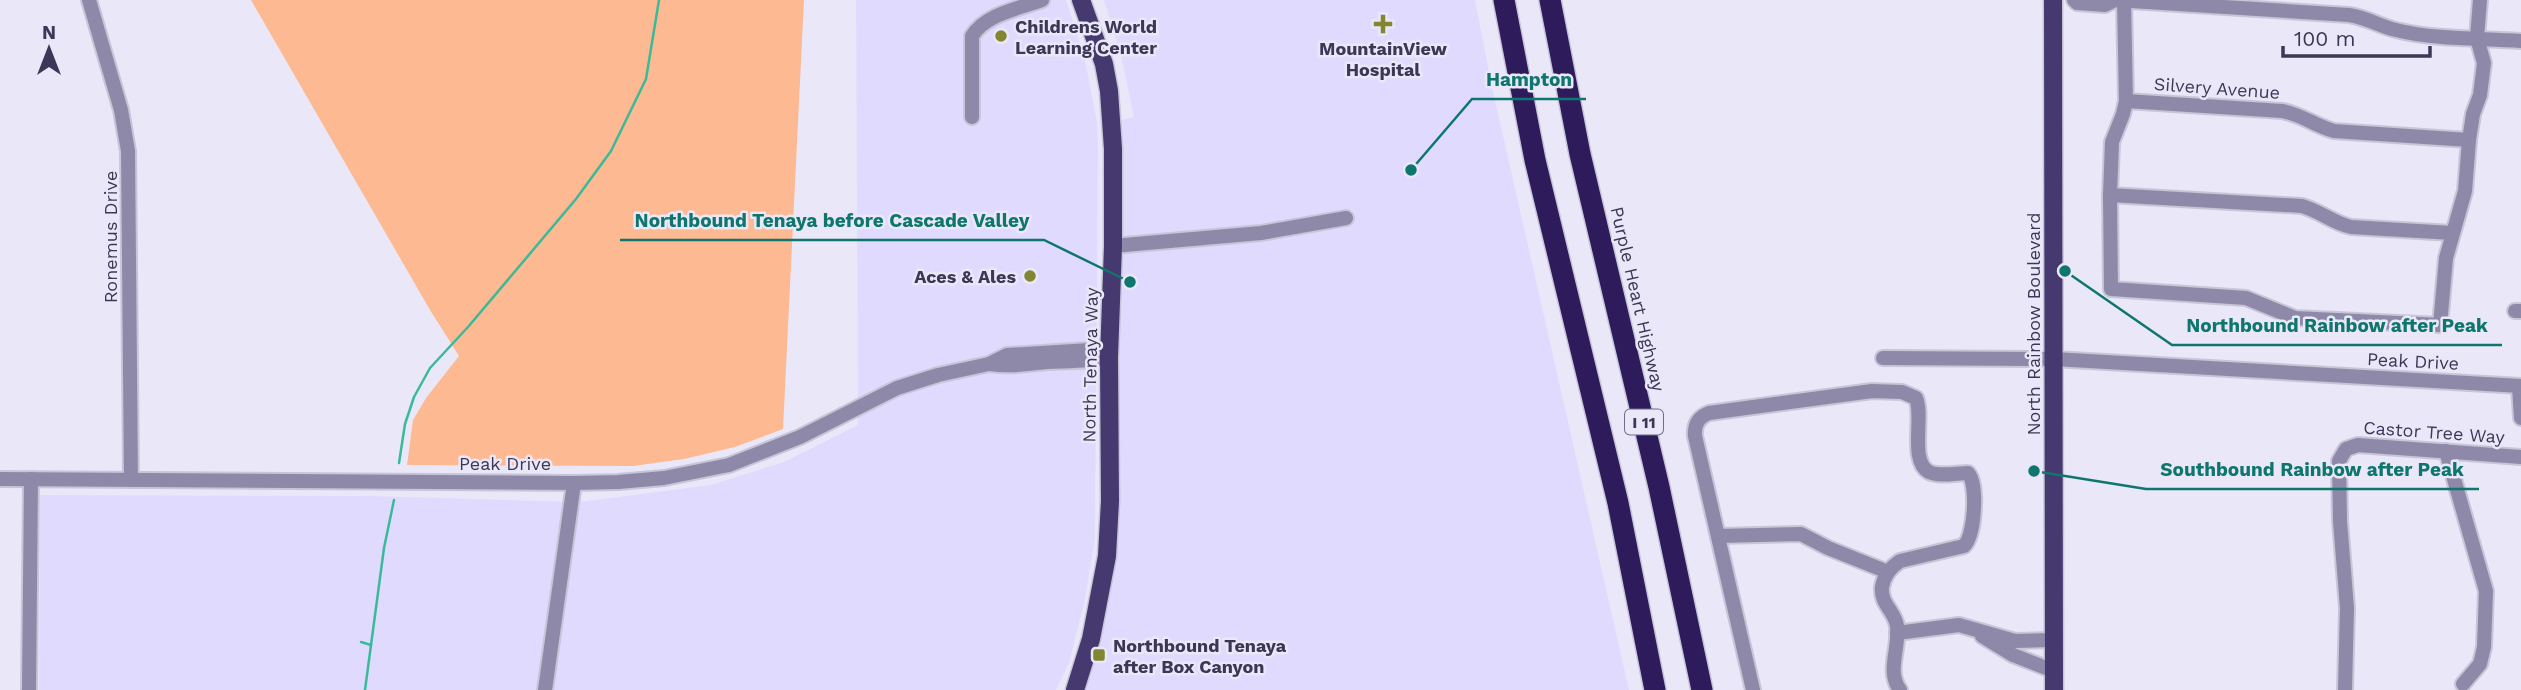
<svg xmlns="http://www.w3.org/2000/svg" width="2521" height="690" font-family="'Work Sans',sans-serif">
<rect width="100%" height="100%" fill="#eae8f8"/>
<g fill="#e0dbfe">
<path d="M856 0H1066L1084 55 1097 122 1098 150 1095 539 1084 604 1069 663 1056 690H39L40 495 371 496 579 502 710 485 784 462 858 425Z"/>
<path d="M1104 0H1475L1492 87 1629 690H1073L1101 597 1113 122 1134 117 1122 60Z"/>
</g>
<path fill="#fdb991" d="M251 0H804L783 429 735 447 684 459 633 466 407 465 413 420 426 398 459 356 430 310Z"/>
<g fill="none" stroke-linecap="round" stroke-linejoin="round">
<g stroke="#3aba98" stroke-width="2.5">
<path d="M399 463 405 424 414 397 430 368 468 327 576 199 611 151 646 79 659 0"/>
<path d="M361 642 371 645"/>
<path d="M365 690 384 548 394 500"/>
</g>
<g stroke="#c7c5d8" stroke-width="18">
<g id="minor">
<path d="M89 0 121 110 128 151 131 480"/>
<path d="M2074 0 2077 3 2105 5 2115 0 2349 15C2368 18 2379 26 2396 30 2436 40 2480 38 2521 41"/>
<path d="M2124 0 2126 101 2123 114 2112 142 2110 195 2111 289 2246 298 2295 318 2440 325 2446 258 2465 191 2469 140 2473 114 2480 95 2484 63 2477 38 2480 0"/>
<path d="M2126 101 2282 111C2301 114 2315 126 2334 131L2469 140"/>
<path d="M972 117V36C986 14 1018 9 1042 0"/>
<path d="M2110 195 2302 206C2320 211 2333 223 2351 227L2452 233"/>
<path d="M1113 246 1261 233 1346 218"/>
<path d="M2515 311H2521"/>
<path d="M1883 358 2054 359 2521 386"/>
<path d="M990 364C1010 367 1027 364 1047 362 1068 361 1088 362 1109 357"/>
<path d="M2519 386 2521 418"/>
<path d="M2446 451 2486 591 2484 647 2480 664 2463 684"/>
<path d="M0 479 574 483 618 482 664 478 729 465 800 437 897 388 938 375 989 364 1007 355 1090 350 1109 357"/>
<path d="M1718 536 1801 534 1828 548 1888 572"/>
<path d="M1897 633 1959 625 2015 641 2054 640"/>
<path d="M1982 636 2013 655 2054 671"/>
<path d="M29 690 31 479"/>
<path d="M545 690 574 483"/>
<path d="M1753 690 1695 436C1694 424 1699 417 1709 413L1872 391 1902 392 1916 398C1924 417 1909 461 1929 472 1939 477 1957 473 1968 473 1978 484 1975 535 1964 546L1900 561C1891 567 1884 575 1882 587 1880 604 1895 611 1897 626 1900 648 1886 671 1900 690"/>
<path d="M2345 690 2347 608 2340 521 2339 461 2346 449 2358 445 2521 457"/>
</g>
</g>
<g stroke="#c7c5d8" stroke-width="21">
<g id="major">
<path d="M2053 0 2054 690"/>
<path d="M1075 690 1091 639 1107 556 1110 501 1109 357 1113 246V149L1109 91 1104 64 1081 0"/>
</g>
</g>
<g stroke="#c7c5d8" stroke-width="24">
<g id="highway">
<path d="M1504 0 1535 160 1618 503 1655 690"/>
<path d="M1550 0 1580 154 1659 487 1702 690"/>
</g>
</g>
<use href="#minor" stroke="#8e89a9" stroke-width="14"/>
<use href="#major" stroke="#453970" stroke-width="18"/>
<use href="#highway" stroke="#2e1b5b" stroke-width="21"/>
</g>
<g fill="#828631" stroke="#eae8f8" stroke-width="2.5">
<path d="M1379.5 13.5h7v7h7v7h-7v7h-7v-7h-7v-7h7z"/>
<circle cx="1001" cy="36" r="7"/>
<circle cx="1030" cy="276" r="7"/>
<rect x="1092" y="648" width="14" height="14" rx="3.5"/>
</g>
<g text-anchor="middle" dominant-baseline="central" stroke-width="5" stroke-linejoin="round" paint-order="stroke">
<rect fill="#eae8f8" stroke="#716c87" stroke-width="2" x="1625" y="409.5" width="38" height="25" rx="5"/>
<g font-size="16" font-weight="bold" fill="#3d3757">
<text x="1644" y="422">I 11</text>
</g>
<g font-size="18" font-weight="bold" fill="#3d3757" stroke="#eae8f8" text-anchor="start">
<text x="1015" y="26">Childrens World<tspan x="1015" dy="21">Learning Center</tspan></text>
<text x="1383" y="48" text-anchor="middle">MountainView<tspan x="1383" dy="21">Hospital</tspan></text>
<text x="1016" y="276" text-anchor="end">Aces &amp; Ales</text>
<text x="1113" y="645">Northbound Tenaya<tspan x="1113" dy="21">after Box Canyon</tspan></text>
</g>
<g font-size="18" fill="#3d3757" stroke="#eae8f8">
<text transform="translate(2217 88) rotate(4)">Silvery Avenue</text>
<text transform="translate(110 237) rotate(-90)">Ronemus Drive</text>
<text transform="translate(1638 299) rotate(77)">Purple Heart Highway</text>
<text transform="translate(2033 324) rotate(-90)">North Rainbow Boulevard</text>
<text transform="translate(2413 361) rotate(3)">Peak Drive</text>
<text transform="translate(1090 365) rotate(-89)">North Tenaya Way</text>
<text transform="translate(2434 432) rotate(4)">Castor Tree Way</text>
<text x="505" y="463">Peak Drive</text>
</g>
</g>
<path fill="none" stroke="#0f766e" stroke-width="2.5" d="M1411 170L1472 99H1586M1130 282L1044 240H620M2065 271L2172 345H2502M2034 471L2146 489H2479"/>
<g fill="#0f766e" stroke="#eae8f8" stroke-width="2.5">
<circle cx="1411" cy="170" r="7"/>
<circle cx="1130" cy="282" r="7"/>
<circle cx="2065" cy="271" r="7"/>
<circle cx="2034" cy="471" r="7"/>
</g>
<g font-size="19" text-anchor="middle" font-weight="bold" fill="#0f766e" stroke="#eae8f8" stroke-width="5" stroke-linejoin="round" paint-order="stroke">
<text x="1529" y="86">Hampton</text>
<text x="832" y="227">Northbound Tenaya before Cascade Valley</text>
<text x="2337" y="332">Northbound Rainbow after Peak</text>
<text x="2312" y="476">Southbound Rainbow after Peak</text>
</g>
<g transform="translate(49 49)" stroke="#eae8f8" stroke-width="5" paint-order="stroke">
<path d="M0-5L12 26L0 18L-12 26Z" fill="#3d3757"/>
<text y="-10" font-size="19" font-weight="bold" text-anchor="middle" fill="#3d3757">N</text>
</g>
<path d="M2283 46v10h147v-10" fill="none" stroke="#3d3757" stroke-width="3.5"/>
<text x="2294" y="46" font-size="21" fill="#3d3757" stroke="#eae8f8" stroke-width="5" paint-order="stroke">100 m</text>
</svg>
